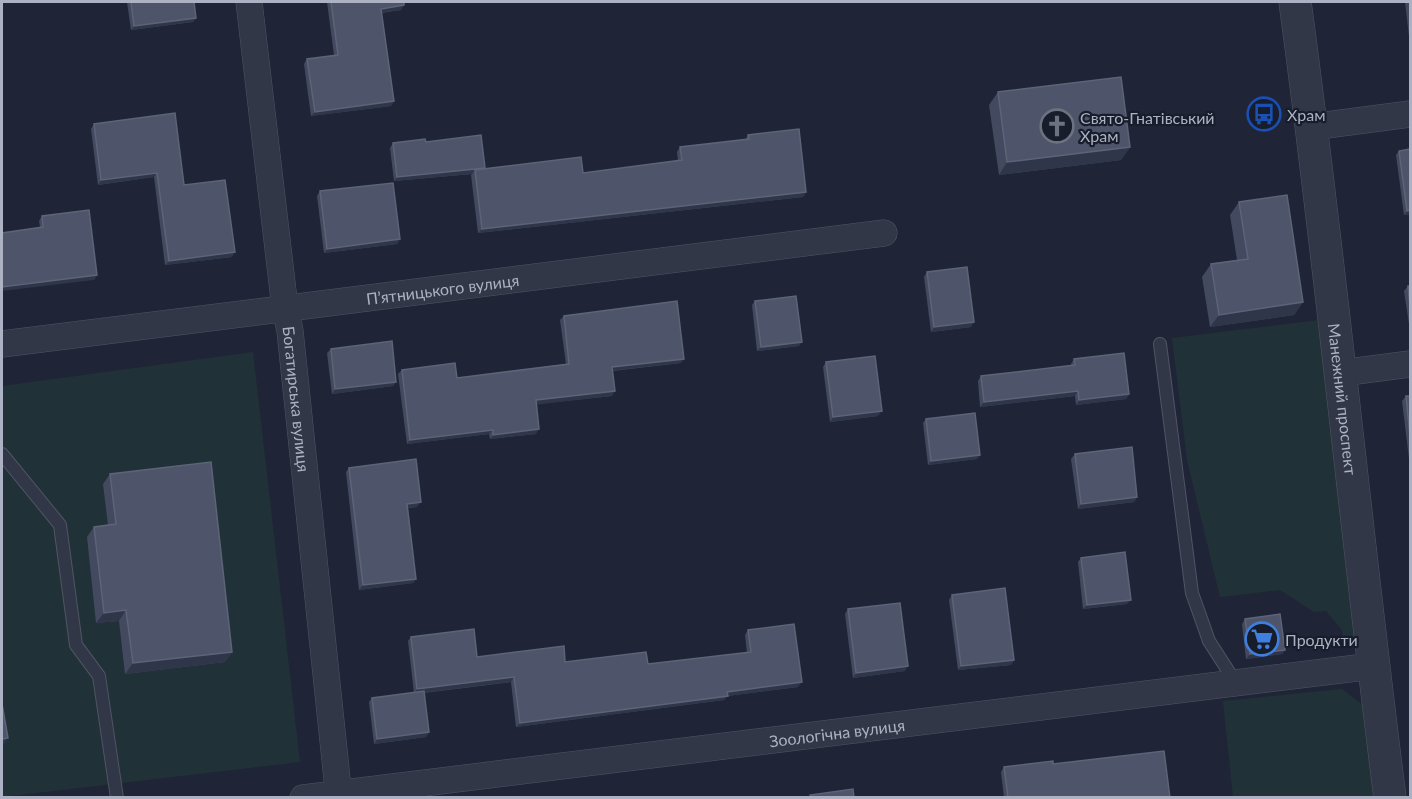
<svg xmlns="http://www.w3.org/2000/svg" width="1412" height="799" font-family="Lato,sans-serif">
<rect width="100%" height="100%" fill="#1f2537"/>
<g fill="#213138">
<path d="M1319 320 1358 642 1344 644 1342 630 1326 611 1314 612 1280 590 1220 597 1187 460 1172 338Z"/>
<path d="M253 352 300 762 2 797V386Z"/>
<path d="M1342 689 1368 709 1377 797H1233L1223 701Z"/>
</g>
<g fill="none" stroke-linecap="round" stroke-linejoin="round">
<g stroke="#505465" stroke-width="14">
<g id="service">
<path d="M1160 344 1192 593 1209 641 1236 683"/>
<path d="M2 454 60 525 76 645 99 676 117 798"/>
</g>
</g>
<g stroke="#505465" stroke-width="27">
<g id="minor">
<path id="s1" d="M249 2 285 308 290 331 339 798"/>
<path d="M1311 127 1410 114"/>
<path id="s2" d="M2 344 884 233"/>
<path d="M1341 373 1410 364"/>
<path id="s3" d="M303 798 1373 666"/>
</g>
</g>
<g stroke="#505465" stroke-width="33">
<g id="tertiary">
<path id="s4" d="M1295 2C1331 266 1356 532 1390 798"/>
</g>
</g>
<use href="#service" stroke="#323747" stroke-width="12"/>
<use href="#minor" stroke="#323747" stroke-width="26"/>
<use href="#tertiary" stroke="#323747" stroke-width="32"/>
</g>
<g fill="#434a5f">
<path d="M127 2H194L196 18 193 22 131 30Z"/>
<path d="M327 2H404L401 10 381 13 394 101 391 106 311 116 304 64 307 59 334 55Z"/>
<path d="M1405 2H1410V45Z"/>
<path d="M998 92 1130 147 1121 160 999 175 989 105Z"/>
<path d="M94 124 184 185 232 257 165 265 154 177 98 185 91 129Z"/>
<path d="M748 135 806 192 803 197 478 233 471 175 472 174 394 181 390 148 393 143 485 168 484 169 583 173 678 161 677 152 680 147 745 140Z"/>
<path d="M1399 151 1410 215H1404L1396 155Z"/>
<path d="M320 191 400 239 397 244 324 253 317 196Z"/>
<path d="M1239 202 1303 302 1294 315 1210 327 1202 277 1211 264 1237 260 1230 215Z"/>
<path d="M42 216 97 275 94 280 40 227 39 221Z"/>
<path d="M927 272 971 327 931 332 924 277Z"/>
<path d="M1408 286H1410V331L1404 291Z"/>
<path d="M755 301 799 346 757 351 752 305Z"/>
<path d="M564 316 681 363 613 371 612 396 536 404V434L490 439 489 434 407 444 398 374 402 370 457 378 566 364 560 320Z"/>
<path d="M331 349 396 382 393 386 332 394 327 353Z"/>
<path d="M1074 359 1129 394 1126 399 1076 405 1075 396 980 407 978 381 981 376 1071 366V364Z"/>
<path d="M826 362 878 416 830 422 823 367Z"/>
<path d="M1406 396H1410V467L1402 401Z"/>
<path d="M926 419 980 455 977 459 928 465 923 423Z"/>
<path d="M1075 454 1137 497 1134 502 1078 509 1071 459Z"/>
<path d="M349 468 417 507 408 508 416 579 413 583 359 590 346 472Z"/>
<path d="M110 474 232 652 225 662 125 674 119 621 96 623 87 537 94 527 108 525 103 484Z"/>
<path d="M1081 558 1127 604 1083 609 1078 562Z"/>
<path d="M952 595 1014 660 1011 665 958 670 949 600Z"/>
<path d="M848 609 905 671 853 678 845 614Z"/>
<path d="M1245 619 1285 650 1282 654 1246 659 1242 624Z"/>
<path d="M748 630 798 687 727 696 724 700 516 727 511 682 424 693 429 732 426 737 374 744 369 702 372 698 414 693 408 641 411 637 477 657 565 662 648 664 747 653 745 635Z"/>
<path d="M1053 764 1170 798H1004L1001 772 1004 767Z"/>
</g>
<g fill="#30364a">
<path d="M404 5 401 10 377 13 381 9Z"/>
<path d="M196 18 193 22 131 30 134 26Z"/>
<path d="M394 101 391 106 311 116 315 112Z"/>
<path d="M1130 147 1121 160 999 175 1007 162Z"/>
<path d="M485 168 482 173 475 170 472 174 394 181 397 177Z"/>
<path d="M157 173 154 177 98 185 101 180Z"/>
<path d="M806 192 803 197 478 233 482 229Z"/>
<path d="M1410 210V215H1404L1407 211Z"/>
<path d="M400 239 397 244 324 253 327 249Z"/>
<path d="M235 252 232 257 165 265 169 261Z"/>
<path d="M97 275 94 280 2 291V287Z"/>
<path d="M1303 302 1294 315 1210 327 1219 315Z"/>
<path d="M974 322 971 327 931 332 934 327Z"/>
<path d="M802 342 799 346 757 351 761 347Z"/>
<path d="M684 359 681 363 609 371 612 367Z"/>
<path d="M396 382 393 386 332 394 335 389Z"/>
<path d="M615 391 612 396 533 405 536 400Z"/>
<path d="M1078 391 1075 396 980 407 984 402Z"/>
<path d="M1129 394 1126 399 1076 405 1079 400Z"/>
<path d="M882 411 878 416 830 422 833 417Z"/>
<path d="M539 429 536 434 490 439 493 435Z"/>
<path d="M493 430 489 434 407 444 410 440Z"/>
<path d="M980 455 977 459 928 465 931 461Z"/>
<path d="M1137 497 1134 502 1078 509 1081 504Z"/>
<path d="M421 502 417 507 404 508 407 504Z"/>
<path d="M416 579 413 583 359 590 363 585Z"/>
<path d="M1131 600 1127 604 1083 609 1087 605Z"/>
<path d="M126 610 119 621 96 623 104 613Z"/>
<path d="M1285 650 1282 654 1246 659 1250 654Z"/>
<path d="M232 652 225 662 125 674 133 663Z"/>
<path d="M1014 660 1011 665 958 670 961 666Z"/>
<path d="M908 666 905 671 853 678 856 673Z"/>
<path d="M514 677 511 682 414 694 417 689Z"/>
<path d="M802 682 798 687 727 696 724 700 516 727 520 723 727 692Z"/>
<path d="M429 732 426 737 374 744 377 739Z"/>
<path d="M8 738 2 747V739Z"/>
</g>
<g fill="#4e556a" stroke="#5d6378" stroke-width="1.5">
<path d="M131 2H194L196 18 134 26Z"/>
<path d="M331 2H404V5L381 9 394 101 315 112 307 59 338 55Z"/>
<path d="M1121 77 1130 147 1007 162 998 92Z"/>
<path d="M175 113 184 185 225 180 235 252 169 261 157 173 101 180 94 124Z"/>
<path d="M799 129 806 192 482 229 475 170 581 157 583 173 682 160 680 147 749 139 748 135Z"/>
<path d="M481 135 485 168 397 177 393 143 425 139 426 142Z"/>
<path d="M1410 149V210L1407 211 1399 151Z"/>
<path d="M393 183 400 239 327 249 320 191Z"/>
<path d="M1287 195 1303 302 1219 315 1211 264 1248 259 1239 202Z"/>
<path d="M89 210 97 275 2 287V233L43 227 42 216Z"/>
<path d="M967 267 974 322 934 327 927 272Z"/>
<path d="M1408 286H1410V306Z"/>
<path d="M796 296 802 342 761 347 755 301Z"/>
<path d="M677 301 684 359 612 367 615 391 536 400 539 429 493 435V430L410 440 402 370 455 363 457 378 569 364 564 316Z"/>
<path d="M392 341 396 382 335 389 331 349Z"/>
<path d="M1124 353 1129 394 1079 400 1078 391 984 402 981 376 1075 365 1074 359Z"/>
<path d="M875 356 882 411 833 417 826 362Z"/>
<path d="M1406 396H1410V436Z"/>
<path d="M975 413 980 455 931 461 926 419Z"/>
<path d="M1132 447 1137 497 1081 504 1075 454Z"/>
<path d="M416 459 421 502 407 504 416 579 363 585 349 468Z"/>
<path d="M211 462 232 652 133 663 126 610 104 613 94 527 116 524 110 474Z"/>
<path d="M1125 552 1131 600 1087 605 1081 558Z"/>
<path d="M1005 588 1014 660 961 666 952 595Z"/>
<path d="M900 603 908 666 856 673 848 609Z"/>
<path d="M1280 614 1285 650 1250 654 1245 619Z"/>
<path d="M794 624 802 682 727 692 728 696 520 723 514 677 417 689 411 637 474 629 477 657 564 646 565 662 646 652 648 664 751 652 748 630Z"/>
<path d="M424 691 429 732 377 739 372 698Z"/>
<path d="M2 704 8 738 2 739Z"/>
<path d="M1164 751 1170 798H1008L1004 767 1053 761V764Z"/>
<path d="M853 789 854 798H811L810 795Z"/>
</g>
<defs>
<g id="bus-ring" transform="scale(1.725)"><circle r="9.5" fill="#181d2b" stroke="#1a4fb4" stroke-width="1.5"/><path d="M-5-6H5V4H4V6H2V4H-2V6H-4V4H-5ZM-3.5-4V0h7V-4ZM-3.5 1.2v1.5H-2V1.2ZM2 1.2v1.5H3.5V1.2Z" fill="#1a4fb4"/></g>
<g id="church-ring" transform="scale(1.725)"><circle r="9.5" fill="#181d2b" stroke="#6b7280" stroke-width="1.5"/><path d="M-1.2-6h2.4v3.5h3.3v2.4h-3.3V6h-2.4V-.1h-3.3v-2.4h3.3Z" fill="#6b7280"/></g>
<g id="supermarket-ring" transform="scale(1.725)"><circle r="9.5" fill="#181d2b" stroke="#3f7fe0" stroke-width="1.5"/><path d="M-6-5.5h2.5l.6 2H6L4.5 2H-2.5L-4.4-4H-6ZM-1.5 3.2a1.3 1.3 0 1 0 .1 0ZM3 3.2a1.3 1.3 0 1 0 .1 0Z" fill="#3f7fe0"/></g>
</defs>
<g fill-rule="evenodd">
<use href="#bus-ring" x="1264" y="114"/>
<use href="#church-ring" x="1057" y="126"/>
<use href="#supermarket-ring" x="1262" y="639"/>
</g>
<g text-anchor="middle" dominant-baseline="central" stroke-width="4.5" stroke-linejoin="round" paint-order="stroke">
<g font-size="16" fill="#acb1c4" stroke="#181d2b" text-anchor="start">
<text x="1287" y="114">Храм</text>
<text x="1080" y="117">Свято-Гнатівський<tspan x="1080" dy="18">Храм</tspan></text>
<text x="1285" y="639">Продукти</text>
</g>
<g font-size="16" fill="#acb1c4" stroke="#181d2b">
<text stroke="none"><textPath href="#s2" startOffset="444">П’ятницького вулиця</textPath></text>
<text stroke="none"><textPath href="#s1" startOffset="400">Богатирська вулиця</textPath></text>
<text stroke="none"><textPath href="#s4" startOffset="400">Манежний проспект</textPath></text>
<text stroke="none"><textPath href="#s3" startOffset="538">Зоологічна вулиця</textPath></text>
</g>
</g>
<rect width="1412" height="799" fill="none" stroke="#acb1c4" stroke-width="6"/>
</svg>
